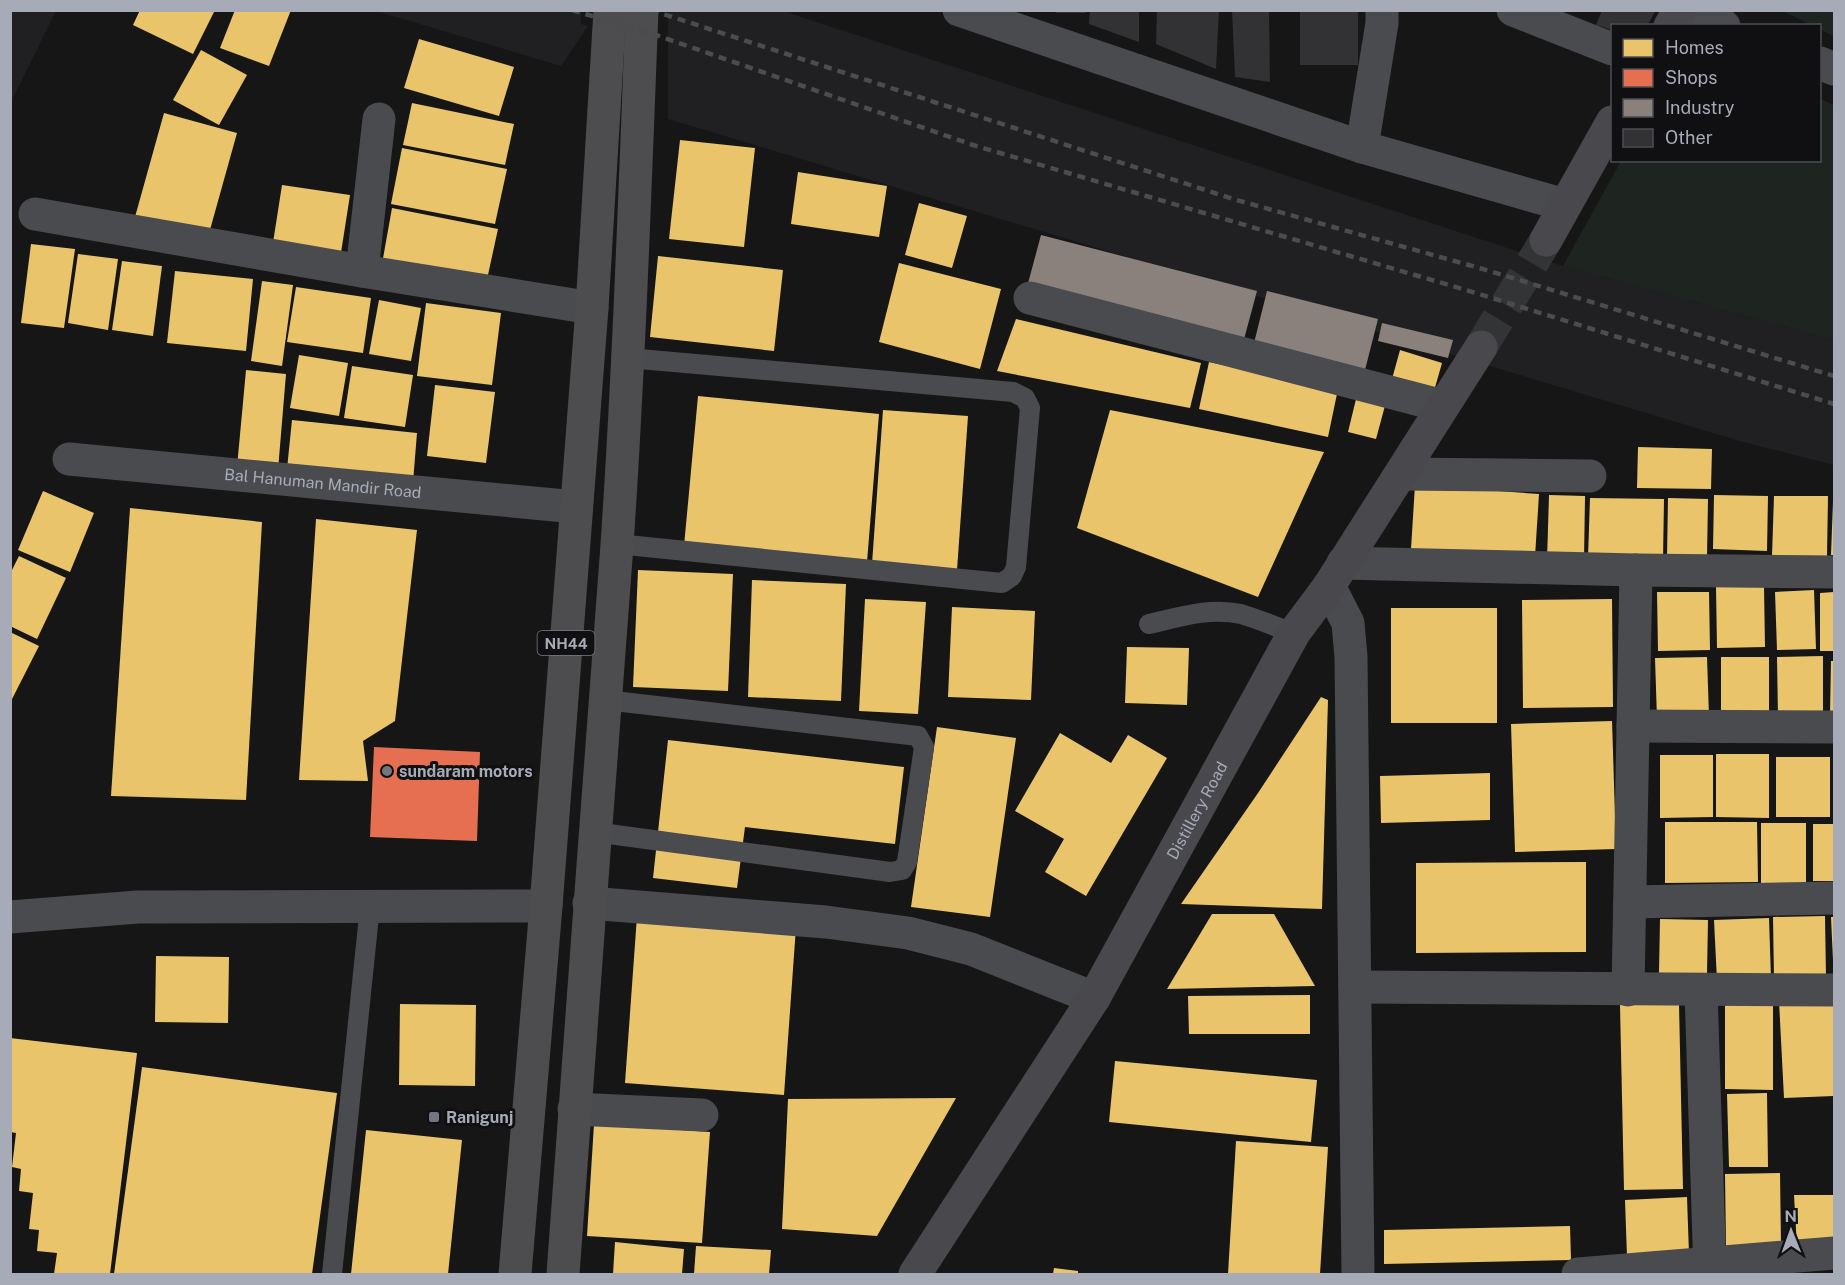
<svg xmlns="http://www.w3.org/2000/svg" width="1845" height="1285" font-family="'Public Sans',sans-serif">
<rect width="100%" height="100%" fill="#161616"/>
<g fill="#202022">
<path d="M11 10 56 11 11 102 10 11Z"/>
<path d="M376 11H581V24L588 26 561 66Z"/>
<path d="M668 11H783L1563 266 1834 340V465L1743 442 668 119Z"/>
</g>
<g fill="#1e2520">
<path d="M1782 11H1834V37L1820 29V26L1812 25Z"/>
<path d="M1820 99 1834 105V340L1563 266 1621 161 1820 160Z"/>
</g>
<g fill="#e9c46a">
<path d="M140 10H215L193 54 133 25Z"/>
<path d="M235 10H291L269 66 220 48Z"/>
<path d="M419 39 514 67 499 116 404 88Z"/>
<path d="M201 50 247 75 219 125 173 100Z"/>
<path d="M412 103 514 124 505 165 403 145Z"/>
<path d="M164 113 237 133 208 237 135 217Z"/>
<path d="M680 140 755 148 744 247 669 239Z"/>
<path d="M402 148 507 169 495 224 391 204Z"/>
<path d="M798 172 887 186 879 237 791 224Z"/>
<path d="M282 185 350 195 340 259 272 249Z"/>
<path d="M919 203 967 216 952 268 905 255Z"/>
<path d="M392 208 498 229 486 284 382 264Z"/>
<path d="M31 244 75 249 64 328 21 323Z"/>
<path d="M78 254 118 259 108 330 68 323Z"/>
<path d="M658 256 783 270 774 351 650 337Z"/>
<path d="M122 261 162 266 153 336 112 330Z"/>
<path d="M899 263 1001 289 980 369 879 342Z"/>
<path d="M175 271 253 279 246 351 167 343Z"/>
<path d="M262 281 293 285 282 366 251 361Z"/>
<path d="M296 287 371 298 363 353 287 342Z"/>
<path d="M379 300 421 308 411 361 369 354Z"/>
<path d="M426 303 501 313 492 385 417 376Z"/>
<path d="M1016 319 1201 363 1190 408 997 371Z"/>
<path d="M1400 350 1442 363 1434 391 1392 379Z"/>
<path d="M299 355 348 363 339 416 290 408Z"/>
<path d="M1209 362 1338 389 1328 437 1199 409Z"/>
<path d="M352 366 413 375 405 427 344 418Z"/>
<path d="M246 370 286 374 278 470 237 467Z"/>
<path d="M435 385 495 392 486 463 427 456Z"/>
<path d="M1357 395 1386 402 1376 439 1348 432Z"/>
<path d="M698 396 879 414 867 562 684 546Z"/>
<path d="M883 410 968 416 957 570 872 564Z"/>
<path d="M1110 410 1324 452 1258 597 1077 528Z"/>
<path d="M292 420 417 433 413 482 287 469Z"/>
<path d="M1638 447 1712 449 1711 489 1637 488Z"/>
<path d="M1415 485 1539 494 1535 557 1411 549Z"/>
<path d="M43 491 94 513 70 572 18 550Z"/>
<path d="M1549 495 1585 496 1584 562 1547 561Z"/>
<path d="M1714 495 1768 496 1767 551 1713 549Z"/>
<path d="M1774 496H1828L1827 556H1772Z"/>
<path d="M1590 498 1664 499 1663 560 1588 558Z"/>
<path d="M1668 498 1708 499 1707 557H1667Z"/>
<path d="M1833 502H1834V555H1831Z"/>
<path d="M130 508 262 522 246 800 111 796Z"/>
<path d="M316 519 417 530 395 721 363 741 368 781 299 780Z"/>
<path d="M19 556 66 578 37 639 10 626V574Z"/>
<path d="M638 570 733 574 728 691 633 687Z"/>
<path d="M752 580 846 584 841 701 748 697Z"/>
<path d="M1716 587H1764L1765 647 1717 648Z"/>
<path d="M1814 590 1816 649 1777 650 1775 592Z"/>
<path d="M1657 592H1709L1710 650 1658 651Z"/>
<path d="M1834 592V651H1820V593Z"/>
<path d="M865 599 926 602 918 714 859 711Z"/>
<path d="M1612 599 1613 707 1523 708 1522 600Z"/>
<path d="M952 607 1035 611 1031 700 948 697Z"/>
<rect x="1391" y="608" width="106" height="115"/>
<path d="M10 632 39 646 10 703Z"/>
<path d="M1127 647 1189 648 1187 705 1125 703Z"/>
<path d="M1823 656V717H1778L1777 657Z"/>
<path d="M1707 657 1709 717 1657 719 1655 658Z"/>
<rect x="1721" y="657" width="48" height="58"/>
<path d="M1831 661H1834V715H1830Z"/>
<path d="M1321 697 1328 700 1322 909 1181 904 1258 793Z"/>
<path d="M1612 721 1616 849 1515 852 1511 724Z"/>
<path d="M937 727 1016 738 990 917 911 907Z"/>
<path d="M1060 733 1111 763 1128 735 1167 758 1086 896 1045 872 1064 839 1015 811Z"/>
<path d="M668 740 904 767 895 844 745 827 737 888 653 878Z"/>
<path d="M1716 754H1769V818L1716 817Z"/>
<path d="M1660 755H1713V817L1660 818Z"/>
<rect x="1776" y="757" width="54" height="60"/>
<path d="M1490 773V820L1381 823 1380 776Z"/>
<path d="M1665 822H1757L1758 882 1665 883Z"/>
<rect x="1761" y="823" width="45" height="61"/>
<rect x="1813" y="824" width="21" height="57"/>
<path d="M1586 862V952L1416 953V863Z"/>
<path d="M1212 914H1274L1315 986 1167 989Z"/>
<path d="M637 916 796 927 784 1095 625 1083Z"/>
<path d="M1825 916 1826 978 1774 979 1773 917Z"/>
<path d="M1831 917H1834V960H1833Z"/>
<path d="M1769 918 1771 979 1717 981 1714 920Z"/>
<path d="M1660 919 1708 920 1707 974 1659 973Z"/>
<path d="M156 956 229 957 228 1023 155 1022Z"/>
<path d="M1310 995V1034H1189L1188 996Z"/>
<path d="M1834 998V1096L1784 1098 1779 1001Z"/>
<path d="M400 1004 476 1005 475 1086 399 1085Z"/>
<path d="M1679 1004 1683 1189 1624 1190 1620 1005Z"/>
<path d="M1725 1005H1773V1090L1725 1089Z"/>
<path d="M10 1038 137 1053 110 1274H54L57 1253 37 1251 39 1230 29 1229 33 1193 19 1191 21 1169 12 1167 16 1133 10 1132Z"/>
<path d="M1115 1061 1317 1080 1311 1142 1109 1122Z"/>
<path d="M142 1067 337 1093 312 1274H114Z"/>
<path d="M1767 1093 1768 1167H1729L1727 1094Z"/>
<path d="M956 1098 877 1236 782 1229 788 1099Z"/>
<path d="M594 1124 710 1132 702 1243 587 1236Z"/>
<path d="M366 1130 462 1140 448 1274H351Z"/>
<path d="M1236 1141 1328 1147 1320 1274H1228Z"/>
<path d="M1780 1173 1781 1246 1726 1247 1725 1174Z"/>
<path d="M1794 1195H1834V1245L1797 1247Z"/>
<path d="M1687 1197 1689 1254 1627 1257 1625 1200Z"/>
<path d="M1570 1226 1571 1260 1384 1264V1230Z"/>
<path d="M615 1242 684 1249 682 1274H613Z"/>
<path d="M696 1246 771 1250 769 1274H694Z"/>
<path d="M1054 1268 1078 1271V1274H1053Z"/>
</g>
<path fill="#e76f51" d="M374 747 480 752 477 841 370 837Z"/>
<g fill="#8a817c">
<path d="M1041 235 1257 291 1243 343 1027 287Z"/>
<path d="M1267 291 1378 319 1364 374 1253 347Z"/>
<path d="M1382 323 1453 340 1448 358 1378 341Z"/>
</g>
<g fill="#323234">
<rect x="1056" y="10" width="30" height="3"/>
<path d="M1090 10H1139V42L1089 24Z"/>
<path d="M1157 10H1219L1216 69 1156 44Z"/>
<path d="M1232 10H1269L1270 82 1235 77Z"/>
<rect x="1300" y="10" width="58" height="55"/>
<path d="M1602 10H1656L1647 26H1612V30L1596 25Z"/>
</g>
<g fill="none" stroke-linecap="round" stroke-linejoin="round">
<path stroke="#333436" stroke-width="33" stroke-dasharray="33 16" stroke-linecap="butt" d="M1481 347 1546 240"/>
<g stroke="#4a4b4f" stroke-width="20">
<path d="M617 544 1002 583 1012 576 1016 567 1030 408 1025 398 1013 392 628 358"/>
<path d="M1149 624C1179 617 1210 607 1241 614 1258 619 1276 627 1294 633"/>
<path d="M594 832 890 872 902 870 907 862 924 747 918 736 605 700"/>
<path d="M332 1274 370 906"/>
</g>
<g stroke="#4a4b4f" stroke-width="33">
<path d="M959 10 1362 147 1565 205"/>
<path d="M1513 10 1612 49"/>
<path d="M1686 10 1724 26"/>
<path d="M1820 63 1834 69"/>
<path d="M1362 147 1382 23V10"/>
<path d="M35 214 362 271 592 308"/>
<path d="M362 271 379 119"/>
<path d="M1030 298 1443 406"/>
<path id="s1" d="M69 459 576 507"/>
<path d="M1401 474 1590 476"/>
<path d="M1343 563 1636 570 1834 572"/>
<path d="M1329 586 1348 623 1351 657 1358 1274"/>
<path d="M1633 726 1834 727"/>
<path d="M1630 902 1834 898"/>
<path d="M589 903 826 922 908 933 971 949 1094 998"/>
<path d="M10 917 138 907 546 906"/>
<path d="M1355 987 1834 990"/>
<path d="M1628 990 1636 570"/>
<path d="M1701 990 1710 1274"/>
<path d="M574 1109 702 1115"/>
<path d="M1578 1274 1834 1253"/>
</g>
<g stroke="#49494d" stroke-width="33">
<path d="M1670 26 1680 10"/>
<path d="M1546 240 1612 122"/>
<path id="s2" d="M915 1274 1094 998 1294 633 1329 586 1481 347"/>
</g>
<g stroke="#4d4d50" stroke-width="33">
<path d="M515 1274 546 906 592 308 610 10"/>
<path d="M563 1274C579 1031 600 788 617 545 629 367 635 189 642 10"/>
</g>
<g stroke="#4a4c4e" stroke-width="4.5" stroke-dasharray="8 6" stroke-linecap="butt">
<path d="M572 10 653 34 973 145 1476 293 1834 404"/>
<path d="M651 10 1233 199 1483 269 1834 376"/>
</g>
</g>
<g fill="#74767f" stroke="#101012" stroke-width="2">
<circle cx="387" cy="771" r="6"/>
<rect x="428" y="1111" width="12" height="12" rx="3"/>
</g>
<g text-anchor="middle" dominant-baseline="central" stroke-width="6" stroke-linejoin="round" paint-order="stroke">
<rect fill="#101012" stroke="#7a7c86" stroke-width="1.5" x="537.5" y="631" width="57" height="24" rx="4.5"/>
<g font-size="15" font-weight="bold" fill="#a7aab7">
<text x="566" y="643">NH44</text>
</g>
<g font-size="16" fill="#a7aab7" stroke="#101012">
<text stroke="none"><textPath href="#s1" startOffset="255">Bal Hanuman Mandir Road</textPath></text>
<text stroke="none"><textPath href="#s2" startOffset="543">Distillery Road</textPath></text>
</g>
<g font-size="16" font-weight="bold" fill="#a7aab7" stroke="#101012" text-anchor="start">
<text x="399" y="771">sundaram motors</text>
<text x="446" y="1117">Ranigunj</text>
</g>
</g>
<rect width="1845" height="1285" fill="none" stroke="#a7aab7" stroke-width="24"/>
<rect x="1611" y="24" width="210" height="138" fill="#101012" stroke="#4c4e54" stroke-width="1.5"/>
<rect x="1623" y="39" width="30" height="18" fill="#e9c46a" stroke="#4c4e54" stroke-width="1.5"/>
<text x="1665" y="54" font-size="18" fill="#a7aab7">Homes</text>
<rect x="1623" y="69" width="30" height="18" fill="#e76f51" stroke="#4c4e54" stroke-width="1.5"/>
<text x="1665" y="84" font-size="18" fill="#a7aab7">Shops</text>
<rect x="1623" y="99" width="30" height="18" fill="#8a817c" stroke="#4c4e54" stroke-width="1.5"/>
<text x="1665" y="114" font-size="18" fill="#a7aab7">Industry</text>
<rect x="1623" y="129" width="30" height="18" fill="#323234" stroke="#4c4e54" stroke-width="1.5"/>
<text x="1665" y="144" font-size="18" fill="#a7aab7">Other</text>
<g transform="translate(1791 1231) rotate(359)" stroke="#101012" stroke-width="4.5" paint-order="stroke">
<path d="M0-4.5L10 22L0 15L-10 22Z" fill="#a7aab7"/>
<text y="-9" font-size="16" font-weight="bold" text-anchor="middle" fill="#a7aab7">N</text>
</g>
</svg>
